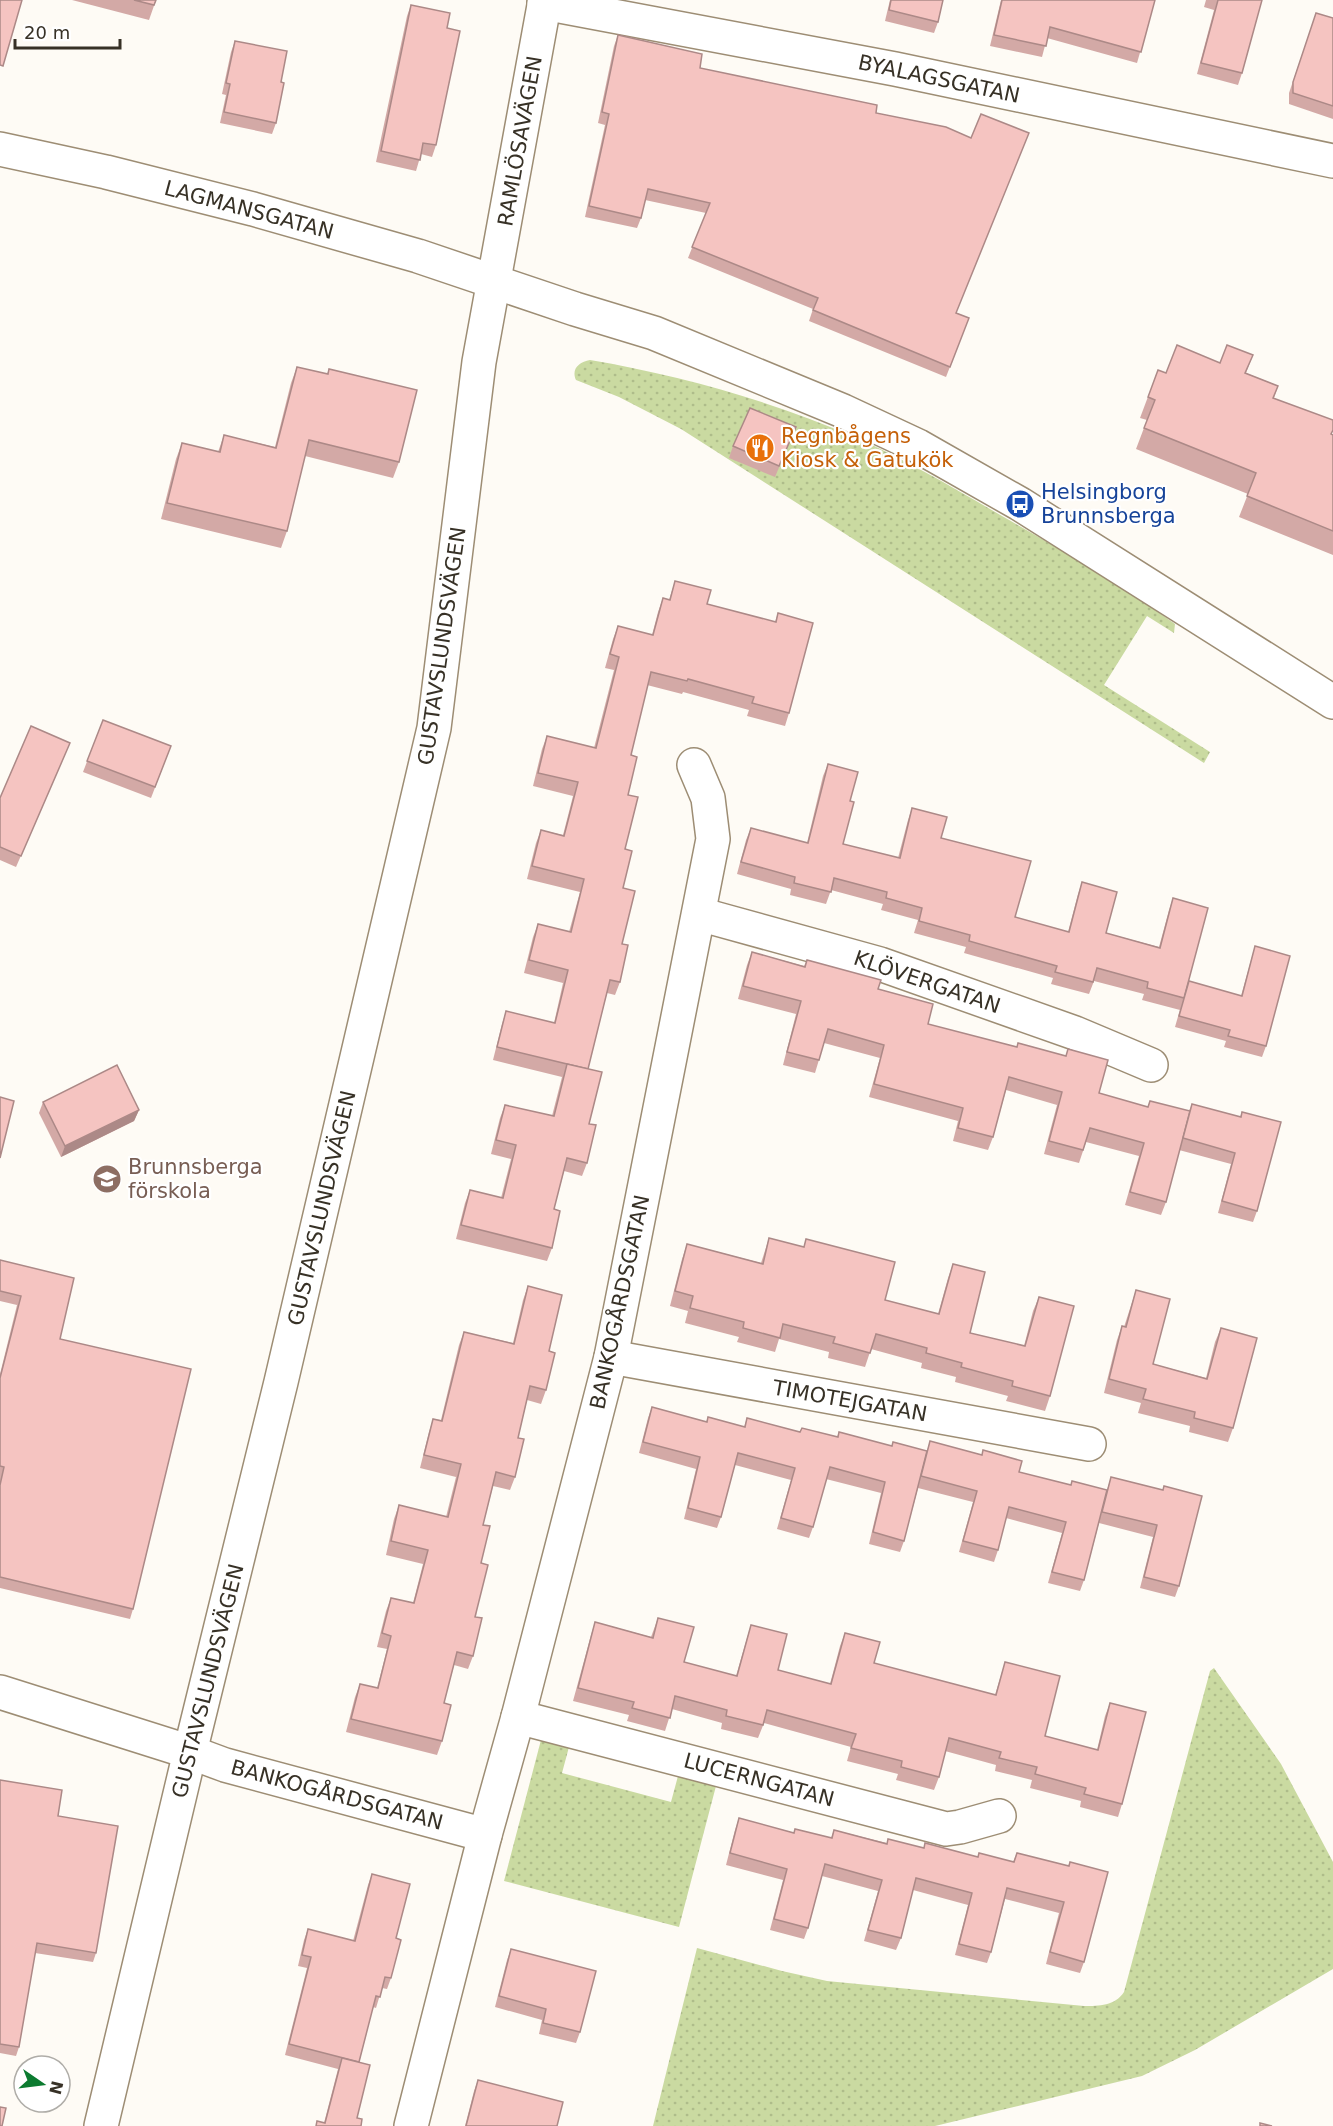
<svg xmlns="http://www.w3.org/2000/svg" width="1333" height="2126" font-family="'DejaVu Sans',sans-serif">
<defs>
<pattern id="grass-dots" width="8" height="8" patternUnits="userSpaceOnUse" patternTransform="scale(1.5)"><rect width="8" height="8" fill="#cadaa1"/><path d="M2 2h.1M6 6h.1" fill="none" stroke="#aebc8a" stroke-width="1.8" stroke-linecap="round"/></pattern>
</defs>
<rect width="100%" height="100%" fill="#fefbf5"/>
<g fill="url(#grass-dots)">
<path d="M590 360C679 375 771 401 855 437 906 460 954 488 1002 516 1061 550 1120 585 1175 624L1174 633 1147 616 1104 685 1210 752 1204 763 681 429 619 397 576 380C571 369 579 362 590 360Z"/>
<path d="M1214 1668 1281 1764 1333 1862V1969L1195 2050 1142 2076 935 2126H653L697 1948 782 1971 827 1981 1084 2006C1099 2006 1115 2006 1124 1992L1210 1671Z"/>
<path d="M541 1740 569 1747 562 1773 671 1802 678 1776 716 1786 679 1927 504 1881Z"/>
</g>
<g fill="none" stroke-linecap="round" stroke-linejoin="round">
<g stroke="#9d8d74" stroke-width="36">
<g id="minor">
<path d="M544 3 895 69 1333 161"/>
<path d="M699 914 880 964 1075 1033 1151 1065"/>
<path d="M611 1357 1089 1444"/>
<path d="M0 1692 190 1752 225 1765 485 1835"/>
<path d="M518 1717 946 1829 960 1827 999 1816"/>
<path d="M411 2126 485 1835 518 1717 611 1357 713 839 708 798 694 765"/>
</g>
</g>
<g stroke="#9d8d74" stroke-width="36">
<g id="tertiary">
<path d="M0 149 106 172 253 209 418 256 575 309 654 333 843 411 918 446 1020 504 1333 702"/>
<path d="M101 2126 190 1752 281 1382 434 728 479 362 545 0"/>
</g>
</g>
<use href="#minor" stroke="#fff" stroke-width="33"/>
<use href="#tertiary" stroke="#fff" stroke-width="33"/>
</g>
<g fill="#d3a9a6">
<path d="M72 0H156L149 20Z"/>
<path d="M890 0H943L938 22 934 33 885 21Z"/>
<path d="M1001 0H1155L1137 63 1047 38 1042 57 990 46Z"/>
<path d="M1206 0H1262L1242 73 1238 85 1197 74 1214 10 1204 7Z"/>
<path d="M411 5 447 28 436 145 432 157 421 154 416 171 376 162 407 16Z"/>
<path d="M1316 13 1333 18V119L1289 104V93Z"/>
<path d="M618 35 700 68 876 113 957 313 969 318 946 377 809 321 813 309 688 258 706 213 645 200 641 218 637 228 585 217 605 125 598 123 614 46Z"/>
<path d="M235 41 281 82 276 123 272 134 220 123 226 95 222 94 231 52Z"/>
<path d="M1253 355 1246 373 1278 386 1274 398 1333 435V555L1239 517 1248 494 1136 449 1147 420 1140 418 1158 370 1166 373Z"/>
<path d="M297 367 327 374 329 369 399 462 393 478 305 456 287 531 281 548 161 519 176 459 182 443 218 452 224 435 275 447 291 383Z"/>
<path d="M796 427 775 477 729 458 733 446Z"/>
<path d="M675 581 707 604 775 622 778 613 789 713 785 726 747 716 749 710 683 692 682 694 647 685 631 755 623 888 622 944 620 982 615 995 607 993 588 1069 589 1124 587 1163 582 1176 564 1171 554 1209 552 1248 547 1261 456 1239 465 1203 470 1190 501 1198 511 1159 491 1154 500 1118 505 1105 552 1116 562 1077 493 1060 502 1024 506 1011 554 1023 563 983 524 973 533 937 538 924 569 932 580 892 527 879 536 843 541 830 563 835 573 796 533 786 542 749 547 736 594 748 614 670 605 668 613 639 618 626 652 635 658 612 663 598 669 600Z"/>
<path d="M103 720 171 746 151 798 83 772Z"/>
<path d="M70 743 16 867 0 860V798Z"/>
<path d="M828 764 850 801 843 844 898 858 908 820 912 808 941 838 1015 917 1068 932 1078 894 1082 882 1106 933 1159 947 1169 910 1173 898 1187 987 1241 996 1255 946 1266 1046 1262 1057 1224 1047 1226 1041 1175 1027 1181 1006 1180 1010 1142 1000 1144 994 1094 981 1089 994 1051 984 1053 978 964 953 966 947 914 933 918 920 881 910 883 904 831 890 826 904 790 895 791 889 737 874 746 840 751 828 807 843 823 776Z"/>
<path d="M752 952 804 966 807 960 878 989 928 1024 1099 1093 1148 1107 1189 1111 1192 1104 1240 1117 1242 1112 1257 1211 1253 1222 1218 1213 1231 1164 1179 1150 1166 1202 1161 1215 1125 1205 1139 1156 1086 1142 1079 1163 1044 1154 1057 1105 1006 1090 993 1137 988 1150 953 1141 958 1121 869 1097 880 1058 824 1043 815 1073 783 1065 796 1014 738 999 747 965Z"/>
<path d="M43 1102 139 1110 134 1121 61 1157 39 1113Z"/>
<path d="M769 1238 885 1300 938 1314 948 1278 953 1264 970 1333 1024 1346 1033 1311 1039 1297 1050 1396 1045 1411 1006 1401 1008 1396 955 1382 956 1377 921 1368 922 1363 871 1349 865 1367 828 1358 829 1352 779 1339 775 1352 737 1342 739 1337 685 1323 688 1311 670 1306 682 1259 687 1244 761 1263Z"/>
<path d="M0 1260 60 1339 133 1609 130 1619 0 1588V1374L17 1305 0 1301Z"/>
<path d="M528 1286 549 1351 546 1390 541 1404 527 1400 518 1438 515 1477 510 1490 493 1486 483 1525 473 1656 468 1669 454 1665 444 1703 442 1741 437 1755 346 1732 355 1697 360 1684 377 1688 387 1649 377 1647 386 1611 391 1598 413 1603 423 1564 386 1555 394 1519 399 1505 446 1517 456 1477 420 1468 429 1432 433 1419 441 1420 459 1345 464 1332 513 1343 523 1300Z"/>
<path d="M1136 1290 1153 1364 1206 1378 1215 1342 1221 1328 1233 1428 1228 1442 1189 1432 1190 1426 1138 1413 1141 1403 1104 1393 1117 1340 1122 1326 1124 1327Z"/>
<path d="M652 1407 706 1422 708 1417 744 1427 747 1418 800 1432 802 1428 837 1437 839 1432 891 1446 927 1451 930 1441 982 1455 983 1450 1019 1472 1071 1485 1107 1490 1111 1477 1163 1490 1179 1586 1175 1597 1140 1588 1153 1537 1099 1523 1084 1580 1080 1591 1048 1583 1062 1533 1006 1518 998 1550 994 1562 959 1552 973 1502 918 1488 904 1541 900 1552 869 1544 881 1493 826 1479 813 1527 809 1538 777 1529 791 1480 735 1465 721 1517 717 1528 684 1519 696 1469 639 1453 648 1418Z"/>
<path d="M658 1618 684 1662 736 1676 747 1638 751 1625 778 1670 830 1684 840 1646 845 1633 874 1663 995 1695 1005 1662 1045 1736 1097 1750 1105 1716 1110 1703 1122 1804 1118 1817 1080 1807 1081 1801 1030 1788 1032 1780 995 1771 996 1765 945 1751 939 1777 934 1790 896 1780 898 1774 847 1761 851 1747 764 1723 758 1738 721 1729 722 1723 672 1709 665 1731 627 1721 629 1715 573 1701 591 1635 595 1622 651 1637Z"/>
<path d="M0 1780 58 1816 96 1953 93 1962 35 1953 19 2047 16 2056 0 2053Z"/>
<path d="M739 1818 793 1833 831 1838 834 1830 887 1843 924 1848 925 1843 978 1857 1013 1862 1017 1853 1068 1866 1070 1862 1084 1962 1080 1973 1046 1964 1059 1913 1005 1899 991 1952 987 1963 955 1955 968 1905 913 1890 901 1938 896 1950 864 1941 878 1891 822 1876 808 1928 804 1939 770 1930 783 1880 726 1865 735 1830Z"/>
<path d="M372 1874 396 1938 391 1978 387 1989 382 1988 376 2008 373 2007 359 2063 357 2118 361 2126H316L317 2121 324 2123 338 2069 285 2055 307 1968 298 1966 304 1940 308 1929 353 1941 368 1885Z"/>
<path d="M511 1949 580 2032 576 2043 539 2034 542 2020 495 2007 507 1960Z"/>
<path d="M478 2080 557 2126H465L474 2091Z"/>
</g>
<path fill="#ac8987" d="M139 1110 134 1121 61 1157 65 1146Z"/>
<g fill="#f5c4c1" stroke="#ac8987" stroke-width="1.5">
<path d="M0 0H22L3 66 0 65Z"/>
<path d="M134 0H156L154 5Z"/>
<path d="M891 0H943L938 22 889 10Z"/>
<path d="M1002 0H1155L1141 52 1050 27 1046 46 994 35Z"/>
<path d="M1218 0H1262L1242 73 1201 63Z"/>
<path d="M411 5 450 13 447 28 460 31 436 145 423 143 420 160 381 151Z"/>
<path d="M1316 13 1333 18V106L1293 93V82Z"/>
<path d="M618 35 702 54 700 68 877 105 876 113 946 127 971 138 981 114 1029 133 956 313 969 318 950 367 813 310 818 298 692 247 710 203 648 189 641 218 589 206 609 114 602 112Z"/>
<path d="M235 41 287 51 281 82 284 83 276 123 224 112 230 84 226 83Z"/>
<path d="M1177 345 1220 363 1227 345 1253 355 1245 373 1278 386 1273 398 1333 420V430L1331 434 1333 435V531L1247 496 1256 473 1144 428 1155 400 1148 397 1158 370 1166 373Z"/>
<path d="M297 367 328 374 329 369 417 390 399 462 309 440 287 531 167 503 182 443 220 452 224 435 276 448Z"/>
<path d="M750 408 796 427 779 466 733 446Z"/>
<path d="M675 581 711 590 707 604 776 622 778 613 813 623 789 713 752 703 754 697 688 679 687 681 651 672 631 755 637 757 628 795 638 797 625 849 632 851 623 888 635 891 622 944 628 945 620 982 610 980 588 1069 497 1047 506 1011 555 1023 568 970 529 960 538 924 571 932 584 879 532 866 541 830 564 836 578 782 538 773 547 736 596 748 619 657 610 654 618 626 653 635 663 598 670 600Z"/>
<path d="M103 720 171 746 155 787 87 761Z"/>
<path d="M31 726 70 743 21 856 0 847V798Z"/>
<path d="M828 764 858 772 850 801 854 802 843 844 900 858 912 808 947 817 941 838 1031 861 1015 917 1069 932 1082 882 1117 892 1106 933 1160 948 1173 898 1208 908 1184 998 1147 988 1148 982 1097 968 1093 982 1055 972 1057 966 969 941 970 935 919 921 922 908 886 898 887 892 834 878 831 892 794 883 795 877 741 862 751 828 808 843Z"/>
<path d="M1255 946 1290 956 1266 1046 1228 1036 1230 1030 1179 1016 1189 981 1242 996Z"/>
<path d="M752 952 805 967 807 960 881 980 878 989 933 1004 928 1024 1017 1047 1018 1043 1066 1056 1068 1049 1108 1060 1099 1093 1148 1107 1150 1101 1190 1111 1166 1202 1130 1192 1144 1143 1090 1128 1083 1150 1049 1141 1062 1092 1009 1077 993 1137 958 1128 963 1108 874 1084 884 1045 828 1029 819 1060 787 1052 801 1001 743 986Z"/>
<path d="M567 1064 602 1072 589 1124 596 1125 587 1163 567 1158 554 1209 560 1211 552 1248 461 1225 470 1190 503 1198 516 1145 496 1140 505 1105 554 1116Z"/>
<path d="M117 1065 139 1110 65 1146 43 1102Z"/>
<path d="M0 1097 14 1101 0 1158Z"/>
<path d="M1192 1104 1241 1117 1242 1112 1281 1122 1257 1211 1222 1201 1235 1153 1183 1138Z"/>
<path d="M769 1238 804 1247 806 1239 895 1262 885 1300 939 1314 953 1264 985 1272 970 1333 1025 1346 1039 1297 1074 1306 1050 1396 1012 1386 1013 1381 961 1367 962 1363 926 1353 927 1348 876 1334 870 1353 833 1343 835 1337 783 1324 780 1338 743 1328 744 1322 690 1308 693 1296 675 1291 687 1244 763 1264Z"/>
<path d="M0 1260 74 1278 60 1339 191 1369 133 1609 0 1577V1485L4 1467 0 1466V1378L21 1296 0 1291Z"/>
<path d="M528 1286 562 1295 549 1351 555 1353 546 1390 530 1386 518 1438 524 1439 515 1477 496 1472 483 1525 490 1526 481 1563 488 1565 475 1617 482 1618 473 1656 457 1652 444 1703 451 1705 442 1741 351 1719 360 1684 378 1688 391 1636 382 1633 391 1598 414 1603 428 1550 391 1541 399 1505 448 1517 461 1464 424 1455 433 1419 442 1421 464 1332 514 1344Z"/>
<path d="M1136 1290 1170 1299 1153 1364 1207 1379 1221 1328 1257 1338 1233 1428 1194 1418 1195 1412 1143 1399 1146 1389 1109 1379 1122 1326 1126 1327Z"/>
<path d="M652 1407 707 1422 708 1417 745 1427 747 1418 800 1432 802 1428 838 1437 839 1432 892 1446 893 1442 927 1451 904 1541 873 1532 885 1482 830 1467 813 1527 781 1518 795 1468 738 1453 721 1517 688 1508 700 1457 643 1442Z"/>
<path d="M930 1441 982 1455 983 1450 1022 1461 1019 1472 1071 1485 1072 1481 1107 1490 1084 1580 1052 1572 1066 1522 1009 1507 998 1550 963 1541 977 1491 921 1476Z"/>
<path d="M1111 1477 1163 1490 1164 1486 1202 1496 1179 1586 1144 1577 1157 1525 1102 1512Z"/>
<path d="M658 1618 694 1627 684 1662 737 1676 751 1625 787 1634 778 1670 831 1684 845 1633 880 1642 874 1663 996 1695 1005 1662 1060 1676 1045 1736 1098 1750 1110 1703 1146 1712 1122 1804 1084 1794 1086 1788 1035 1774 1037 1767 999 1758 1001 1752 949 1738 939 1777 901 1767 902 1761 851 1748 856 1734 767 1710 763 1725 726 1716 727 1710 675 1696 670 1718 632 1708 634 1702 578 1688 595 1622 653 1638Z"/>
<path d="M0 1780 62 1790 58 1816 118 1826 96 1953 37 1943 19 2047 0 2044Z"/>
<path d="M739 1818 794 1833 795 1829 832 1838 834 1830 887 1844 888 1839 924 1848 925 1843 978 1857 979 1853 1014 1862 1017 1853 1069 1866 1070 1862 1108 1872 1084 1962 1050 1952 1064 1902 1007 1888 991 1952 959 1944 972 1893 916 1878 901 1938 868 1930 882 1880 825 1864 808 1928 774 1919 787 1869 730 1853Z"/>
<path d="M372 1874 410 1884 396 1938 401 1940 391 1978 385 1977 380 1997 376 1996 359 2062 289 2044 311 1957 302 1955 308 1929 355 1941Z"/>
<path d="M511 1949 596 1971 580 2032 543 2023 546 2009 499 1996Z"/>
<path d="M342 2058 370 2065 357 2118 362 2119 361 2126H316L317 2121 325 2123Z"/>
<path d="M478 2080 563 2102 557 2126H466Z"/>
<path d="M0 2107 6 2108 2 2126H0Z"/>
<path d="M1260 2123 1272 2126H1260Z"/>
</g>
<defs>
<g id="restaurant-disc" transform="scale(1.5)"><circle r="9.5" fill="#e8710a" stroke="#fff"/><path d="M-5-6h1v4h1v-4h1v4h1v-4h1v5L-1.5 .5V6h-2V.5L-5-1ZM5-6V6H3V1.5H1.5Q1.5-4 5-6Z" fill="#fff"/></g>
<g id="bus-disc" transform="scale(1.5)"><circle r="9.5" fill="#1a4fb4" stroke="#fff"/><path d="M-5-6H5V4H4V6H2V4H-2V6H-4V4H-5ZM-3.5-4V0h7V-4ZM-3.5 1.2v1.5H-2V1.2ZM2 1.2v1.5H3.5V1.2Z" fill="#fff"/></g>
<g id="school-disc" transform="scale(1.5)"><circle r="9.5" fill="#8d6e63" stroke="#fff"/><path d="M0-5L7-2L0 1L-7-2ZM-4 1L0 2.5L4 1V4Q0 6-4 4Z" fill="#fff"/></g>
</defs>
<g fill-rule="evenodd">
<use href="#restaurant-disc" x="760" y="448"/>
<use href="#bus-disc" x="1020" y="504"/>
<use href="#school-disc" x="107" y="1179"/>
</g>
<g text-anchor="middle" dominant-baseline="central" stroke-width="4.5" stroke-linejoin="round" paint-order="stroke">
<g font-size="21" fill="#373126" stroke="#fff">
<text transform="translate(939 79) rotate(12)">BYALAGSGATAN</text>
<text transform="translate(520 141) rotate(-80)">RAMLÖSAVÄGEN</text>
<text transform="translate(249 210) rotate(15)">LAGMANSGATAN</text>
<text transform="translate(442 646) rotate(-82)">GUSTAVSLUNDSVÄGEN</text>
<text transform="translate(927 982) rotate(19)">KLÖVERGATAN</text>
<text transform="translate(322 1208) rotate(-77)">GUSTAVSLUNDSVÄGEN</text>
<text transform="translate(620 1302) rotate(-78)">BANKOGÅRDSGATAN</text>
<text transform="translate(850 1401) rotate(10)">TIMOTEJGATAN</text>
<text transform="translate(208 1681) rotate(-76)">GUSTAVSLUNDSVÄGEN</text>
<text transform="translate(759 1780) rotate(15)">LUCERNGATAN</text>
<text transform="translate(337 1795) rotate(15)">BANKOGÅRDSGATAN</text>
</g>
<g font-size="21" fill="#c56008" stroke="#fff" text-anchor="start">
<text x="781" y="436">Regnbågens<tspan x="781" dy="24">Kiosk &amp; Gatukök</tspan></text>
</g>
<g font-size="21" fill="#164399" stroke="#fff" text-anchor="start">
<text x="1041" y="492">Helsingborg<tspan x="1041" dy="24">Brunnsberga</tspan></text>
</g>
<g font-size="21" fill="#785e54" stroke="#fff" text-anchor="start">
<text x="128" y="1167">Brunnsberga<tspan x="128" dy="24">förskola</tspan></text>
</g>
</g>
<g transform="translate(42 2084) rotate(104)"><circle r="28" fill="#ffffff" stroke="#afada8" stroke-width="1.5"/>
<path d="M0-4.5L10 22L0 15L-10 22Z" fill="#0c7b30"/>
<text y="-9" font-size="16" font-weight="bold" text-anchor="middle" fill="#373126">N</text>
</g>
<path d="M15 39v9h105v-9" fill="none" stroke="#373126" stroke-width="3"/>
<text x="24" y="39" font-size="18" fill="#373126" stroke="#ffffff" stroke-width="4.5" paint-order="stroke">20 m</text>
</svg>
